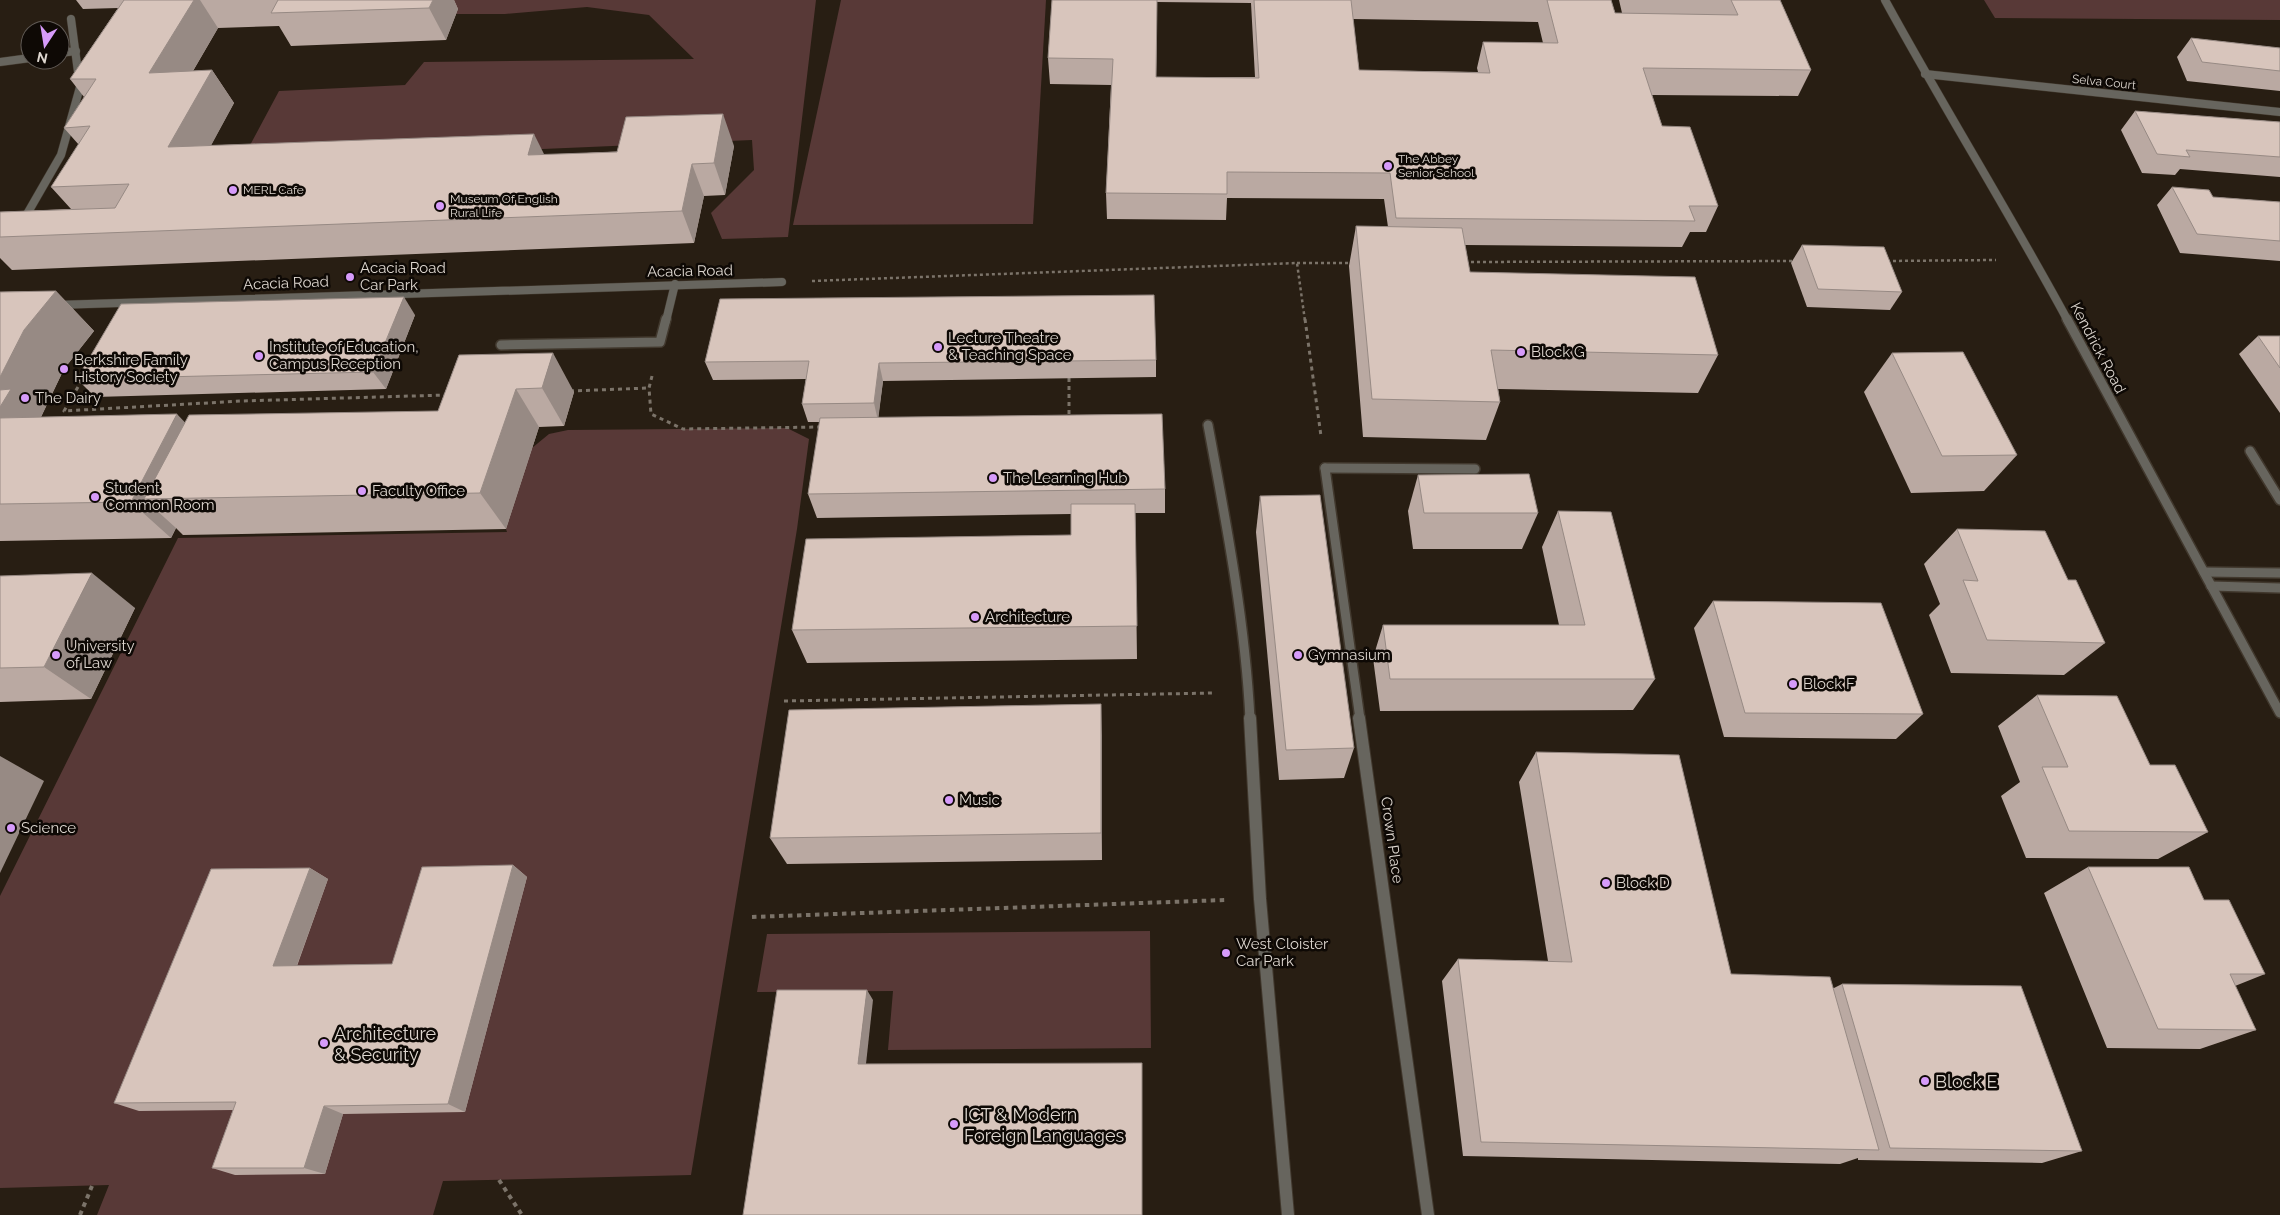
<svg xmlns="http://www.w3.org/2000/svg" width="2280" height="1215" font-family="Raleway,sans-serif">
<rect width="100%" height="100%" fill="#281e13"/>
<g fill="#583937">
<path d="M234 0H816L788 237 722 239 711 213 754 170 752 140 241 162 279 91 405 85 424 62 694 59 649 15 587 7 505 14H456L458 9Z"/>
<path d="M841 0H1046L1033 224 793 225Z"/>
<path d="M1984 0H2280V20L1995 18Z"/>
<path d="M787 428 809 439 797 529 691 1175 443 1181 433 1215H97L109 1185 0 1188V896L178 538 507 532 506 529 532 448 549 434 568 430Z"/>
<path d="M1150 931 1151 1048 888 1050 893 991 757 992 767 934Z"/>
</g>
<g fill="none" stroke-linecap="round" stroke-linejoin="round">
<g stroke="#41382d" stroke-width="9">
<g id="service-far2">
<path d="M60 53 76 51"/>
<path d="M0 62 30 58"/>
<path d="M1925 74 2280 112"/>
<path d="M0 227 23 221 61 155 80 87 71 19"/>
<path d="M666 321 675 284"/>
</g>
</g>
<g stroke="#41382d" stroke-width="12">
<g id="service-far1">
<path d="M501 345 660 342 666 319"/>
<path d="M1208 425C1226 522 1245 620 1250 719"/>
<path d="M2250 451 2280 500"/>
<path d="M1325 468 1475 469"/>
<path d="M2204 572 2280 573"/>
<path d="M2211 586 2280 588"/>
</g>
</g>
<g stroke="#41382d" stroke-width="14">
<path id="service" d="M1250 718 1260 899 1288 1215"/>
</g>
<g stroke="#41382d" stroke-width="9">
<path id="minor-far2" d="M56 305 782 282"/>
</g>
<g stroke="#41382d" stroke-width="12">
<path id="minor-far1" d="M1325 468 1360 719"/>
</g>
<g stroke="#41382d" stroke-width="14">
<path id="minor" d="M1359 718 1428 1215"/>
</g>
<g stroke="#41382d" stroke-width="9">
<path id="tertiary-far1" d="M1885 0C1944 108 2009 212 2068 321"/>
</g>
<g stroke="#41382d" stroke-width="12">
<path id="tertiary" d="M2067 319 2280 713"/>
</g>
<g stroke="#7b7369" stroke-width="2.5" stroke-dasharray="3 3" stroke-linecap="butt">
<path d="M1887 261 1996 260"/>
<path d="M1465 262 1796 261"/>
<path d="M1297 263H1353"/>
<path d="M812 281 1297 263 1305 321"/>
</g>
<g stroke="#7b7369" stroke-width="3" stroke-dasharray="4 4" stroke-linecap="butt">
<path d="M1305 319 1321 436"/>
<path d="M652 376 649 388 651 414 683 429 821 427"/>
<path d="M1069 378V418"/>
<path d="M82 380 64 411 242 401 446 395"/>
<path d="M570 391 649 388"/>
<path d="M784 701 1214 693"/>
</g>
<g stroke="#7b7369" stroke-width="4" stroke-dasharray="4.5 4.5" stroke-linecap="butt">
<path d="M752 917 1225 900"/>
<path d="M499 1180 522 1215"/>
<path d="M80 1215 92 1186"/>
</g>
<use href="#service-far2" stroke="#67655e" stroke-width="8"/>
<use href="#service-far1" stroke="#67655e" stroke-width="9"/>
<use href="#service" stroke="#67655e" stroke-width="12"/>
<use href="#minor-far2" stroke="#67655e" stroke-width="8"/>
<use href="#minor-far1" stroke="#67655e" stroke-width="9"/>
<use href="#minor" stroke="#67655e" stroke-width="12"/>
<use href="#tertiary-far1" stroke="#67655e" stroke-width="8"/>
<use href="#tertiary" stroke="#67655e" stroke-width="9"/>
</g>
<g fill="#baa9a2" fill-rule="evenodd">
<path d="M76 0H454L458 9 446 40 291 46 279 26 218 28 193 71 212 70 234 103 211 145 544 155 734 146 725 195 704 196 694 243 12 270 0 258V212L71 209 51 187 79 145 64 128 84 97 70 79 118 8 83 9Z"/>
<path d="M1052 0H1611L1615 13H1622L1619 0H1780L1811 70 1798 96 1652 95 1662 126 1718 206 1706 232H1690L1682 247 1465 245 1470 272 1718 355 1698 393 1498 389 1500 402 1486 440 1363 437 1349 266 1356 226 1388 227 1384 199 1227 198 1226 220 1107 219 1106 193 1111 85 1050 84 1048 58ZM1157 2 1251 3 1255 77H1156ZM1353 19 1538 22 1543 43 1483 42 1477 68 1478 72 1359 70Z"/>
<path d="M2191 38 2280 48V91L2187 81 2177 57Z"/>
<path d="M2135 111 2280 122V177L2180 169 2175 175 2142 173 2121 130Z"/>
<path d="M2172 187 2213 197 2280 202V261L2180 253 2157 205Z"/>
<path d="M1802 245 1902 292 1890 310 1807 307 1791 263Z"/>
<path d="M56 291 94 331 64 369 41 417H42L185 423 438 411 459 355 574 392 564 426 539 427 506 529 183 535 176 528 171 538 0 541V292Z"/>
<path d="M720 299 1156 360V377L883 381 878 418 1165 489V513H1135L1137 659 807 663 792 630 1071 535V514L817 518 808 494 820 422H808L802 404 806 379 713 380 705 362Z"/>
<path d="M415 315 386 389 95 397 77 379Z"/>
<path d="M2258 336H2280V413L2239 354Z"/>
<path d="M1892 353 2017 455 1984 491 1911 493 1864 392Z"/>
<path d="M1418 475 1538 513 1522 549H1413L1408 511Z"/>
<path d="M1260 496 1354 748 1344 778 1279 780 1256 532Z"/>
<path d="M1558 511 1655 679 1633 710 1380 711 1373 658 1383 625H1559L1542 547Z"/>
<path d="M1957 529 2068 580 2105 643 2064 675 1951 673 1929 615 1940 604 1924 564Z"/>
<path d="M0 576 135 608 91 699 0 702Z"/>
<path d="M1713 601 1923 714 1896 739 1724 737 1694 628Z"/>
<path d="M2037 695 2208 832 2158 859 2026 858 2001 796 2020 782 1998 726Z"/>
<path d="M1102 735V860L787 864 770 838Z"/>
<path d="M1536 752 1731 974 1834 988 1842 984 2082 1151 2042 1163 1858 1160V1158L1840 1164 1463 1156 1442 981 1458 959 1548 961 1519 782Z"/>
<path d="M513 865 527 877 465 1112 343 1114 325 1174 235 1175 212 1168 233 1110 139 1111 114 1103 310 868 328 879 297 966 392 964Z"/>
<path d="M2088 867 2204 900 2265 974 2235 986 2256 1030 2200 1049 2107 1048 2044 893Z"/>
</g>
<g fill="#978a84">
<path d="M194 0H200L218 28 173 105 149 73Z"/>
<path d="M433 0H454L458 9 446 40 429 8Z"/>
<path d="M212 70 234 103 193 179 168 147Z"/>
<path d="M723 114 734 146 725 195 714 163Z"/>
<path d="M534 134 550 166 528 155Z"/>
<path d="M692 164 704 196 694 243 682 211Z"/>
<path d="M56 291 94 331 64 369 41 417 53 427 0 424V377L24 330Z"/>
<path d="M404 297 415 315 386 389 373 372Z"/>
<path d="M553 353 574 392 564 426 542 388Z"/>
<path d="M879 363 883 381 878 421 874 403Z"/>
<path d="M516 389 539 427 506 529 480 493Z"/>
<path d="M177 414 213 452 144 499 176 528 171 538 131 502Z"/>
<path d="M92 573 135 608 91 699 44 667Z"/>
<path d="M1101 704 1102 735V860L1101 833Z"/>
<path d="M0 756 44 781 0 873Z"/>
<path d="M513 865 527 877 465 1112 448 1104Z"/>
<path d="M310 868 328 879 293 976 273 966Z"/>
<path d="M867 990 873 1000 865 1073 858 1064Z"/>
<path d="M324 1106 343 1114 325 1174 304 1168Z"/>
</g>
<g fill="#d8c5bc" stroke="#978a84">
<path d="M124 0H194L149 73 212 70 168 147 534 134 528 155 617 152 626 117 723 114 714 163 692 164 682 211 0 237V212L115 208 129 184 51 187 90 126 64 128 96 79H70Z"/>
<path d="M278 0H433L429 8 271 13Z"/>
<path d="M1052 0H1157L1156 77 1259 78 1254 0H1351L1359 70 1490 73 1483 42 1558 43 1547 0H1611L1615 13 1738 15 1731 0H1780L1811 70 1643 68 1662 126 1690 127 1718 206H1689L1695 221 1396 218 1390 173 1227 172V194L1106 193 1113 59 1048 58Z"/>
<path d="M2191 38 2280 48V71L2202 62Z"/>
<path d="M2135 111 2280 122V157L2186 150 2190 157 2157 154Z"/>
<path d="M2172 187 2209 190 2213 197 2280 202V241L2197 234Z"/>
<path d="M1356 226 1462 228 1470 272 1695 277 1718 355 1491 350 1500 402 1372 399Z"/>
<path d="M1802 245 1884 247 1902 292 1818 289Z"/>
<path d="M56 291 24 330 0 377V292Z"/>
<path d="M1154 295 1156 360 879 363 874 403 802 404 809 361 705 362 720 299Z"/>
<path d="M404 297 373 372 77 379 121 304Z"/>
<path d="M2258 336H2280V368Z"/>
<path d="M1963 352 2017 455 1942 456 1892 353Z"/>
<path d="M553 353 542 388 516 389 480 493 144 499 189 415 438 411 459 355Z"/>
<path d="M11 389 0 407V390Z"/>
<path d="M177 414 131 502 0 504V418Z"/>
<path d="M1162 414 1165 489 808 494 820 418Z"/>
<path d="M1529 474 1538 513H1424L1418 475Z"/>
<path d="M1320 495 1354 748 1286 750 1260 496Z"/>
<path d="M1071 504H1135L1137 626 792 630 806 539 1071 535Z"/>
<path d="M1558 511 1611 512 1655 679H1390L1383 625H1585Z"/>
<path d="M1957 529 2045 531 2068 580H2076L2105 643 1987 640 1963 580 1978 581Z"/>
<path d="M92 573 44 667 0 668V576Z"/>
<path d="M1713 601 1881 603 1923 714 1745 713Z"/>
<path d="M2037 695 2117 696 2150 765H2175L2208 832 2069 831 2042 767H2068Z"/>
<path d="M1101 704V833L770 838 789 710Z"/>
<path d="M1536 752 1679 755 1731 974 1830 977 1879 1150 1481 1142 1458 959 1572 962Z"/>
<path d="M513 865 448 1104 324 1106 304 1168H212L236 1102 114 1103 211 869 310 868 273 966 392 964 422 867Z"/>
<path d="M2088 867H2189L2204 900H2229L2265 974H2230L2256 1030 2158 1029Z"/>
<path d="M1842 984 2021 986 2082 1151 1890 1148Z"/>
<path d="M777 990H867L858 1064 1142 1063V1215H743Z"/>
</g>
<g fill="#d69bfa" stroke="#0e0905" stroke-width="2">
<circle cx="1388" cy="166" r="5"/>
<circle cx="233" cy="190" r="5"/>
<circle cx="440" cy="206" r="5"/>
<circle cx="350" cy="277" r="5"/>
<circle cx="938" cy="347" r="5"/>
<circle cx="1521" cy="352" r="5"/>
<circle cx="259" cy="356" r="5"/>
<circle cx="64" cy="369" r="5"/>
<circle cx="25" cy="398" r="5"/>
<circle cx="993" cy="478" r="5"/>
<circle cx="362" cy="491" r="5"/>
<circle cx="95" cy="497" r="5"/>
<circle cx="975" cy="617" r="5"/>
<circle cx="56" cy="655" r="5"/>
<circle cx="1298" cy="655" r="5"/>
<circle cx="1793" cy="684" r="5"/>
<circle cx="949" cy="800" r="5"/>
<circle cx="11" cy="828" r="5"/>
<circle cx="1606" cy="883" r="5"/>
<circle cx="1226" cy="953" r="5"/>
<circle cx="324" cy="1043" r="5"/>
<circle cx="1925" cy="1081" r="5"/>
<circle cx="954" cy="1124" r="5"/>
</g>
<g text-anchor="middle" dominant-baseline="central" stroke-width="5" stroke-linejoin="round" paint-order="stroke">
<g font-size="12" fill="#ddd6cf" stroke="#0e0905">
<text transform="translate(2104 82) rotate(6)">Selva Court</text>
</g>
<g font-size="12" fill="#ddd6cf" stroke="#0e0905" text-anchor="start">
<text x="1398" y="159">The Abbey<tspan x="1398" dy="14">Senior School</tspan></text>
<text x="243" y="190">MERL Cafe</text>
<text x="450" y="199">Museum Of English<tspan x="450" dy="14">Rural Life</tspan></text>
</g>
<g font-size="15" fill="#ddd6cf" stroke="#0e0905" text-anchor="start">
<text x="360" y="268">Acacia Road<tspan x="360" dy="17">Car Park</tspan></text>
<text x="948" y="338">Lecture Theatre<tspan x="948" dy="17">&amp; Teaching Space</tspan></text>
<text x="269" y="347">Institute of Education,<tspan x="269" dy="17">Campus Reception</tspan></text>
<text x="1531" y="352">Block G</text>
<text x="74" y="360">Berkshire Family<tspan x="74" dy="17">History Society</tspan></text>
<text x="35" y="398">The Dairy</text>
<text x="1003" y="478">The Learning Hub</text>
<text x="105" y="488">Student<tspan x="105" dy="17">Common Room</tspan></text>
<text x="372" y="491">Faculty Office</text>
<text x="985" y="617">Architecture</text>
<text x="66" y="646">University<tspan x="66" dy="17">of Law</tspan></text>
<text x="1308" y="655">Gymnasium</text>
<text x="1803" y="684">Block F</text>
<text x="959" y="800">Music</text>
<text x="21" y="828">Science</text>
<text x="1616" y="883">Block D</text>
<text x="1236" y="944">West Cloister<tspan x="1236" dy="17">Car Park</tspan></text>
</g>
<g font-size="15" fill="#ddd6cf" stroke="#0e0905">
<text transform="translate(690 271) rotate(-1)">Acacia Road</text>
<text transform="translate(286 283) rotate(-2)">Acacia Road</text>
<text transform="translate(2098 348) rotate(62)">Kendrick Road</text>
<text transform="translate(1392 840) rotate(82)">Crown Place</text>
</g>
<g font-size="18" fill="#ddd6cf" stroke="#0e0905" text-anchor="start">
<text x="334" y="1033">Architecture<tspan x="334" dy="21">&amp; Security</tspan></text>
<text x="1935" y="1081">Block E</text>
<text x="964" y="1114">ICT &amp; Modern<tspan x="964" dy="21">Foreign Languages</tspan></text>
</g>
</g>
<g transform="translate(45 45) rotate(192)"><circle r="24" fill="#0e0905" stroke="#615b56"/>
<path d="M0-4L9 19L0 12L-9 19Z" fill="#d69bfa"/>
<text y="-8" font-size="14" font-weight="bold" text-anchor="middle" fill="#ddd6cf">N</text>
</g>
</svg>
